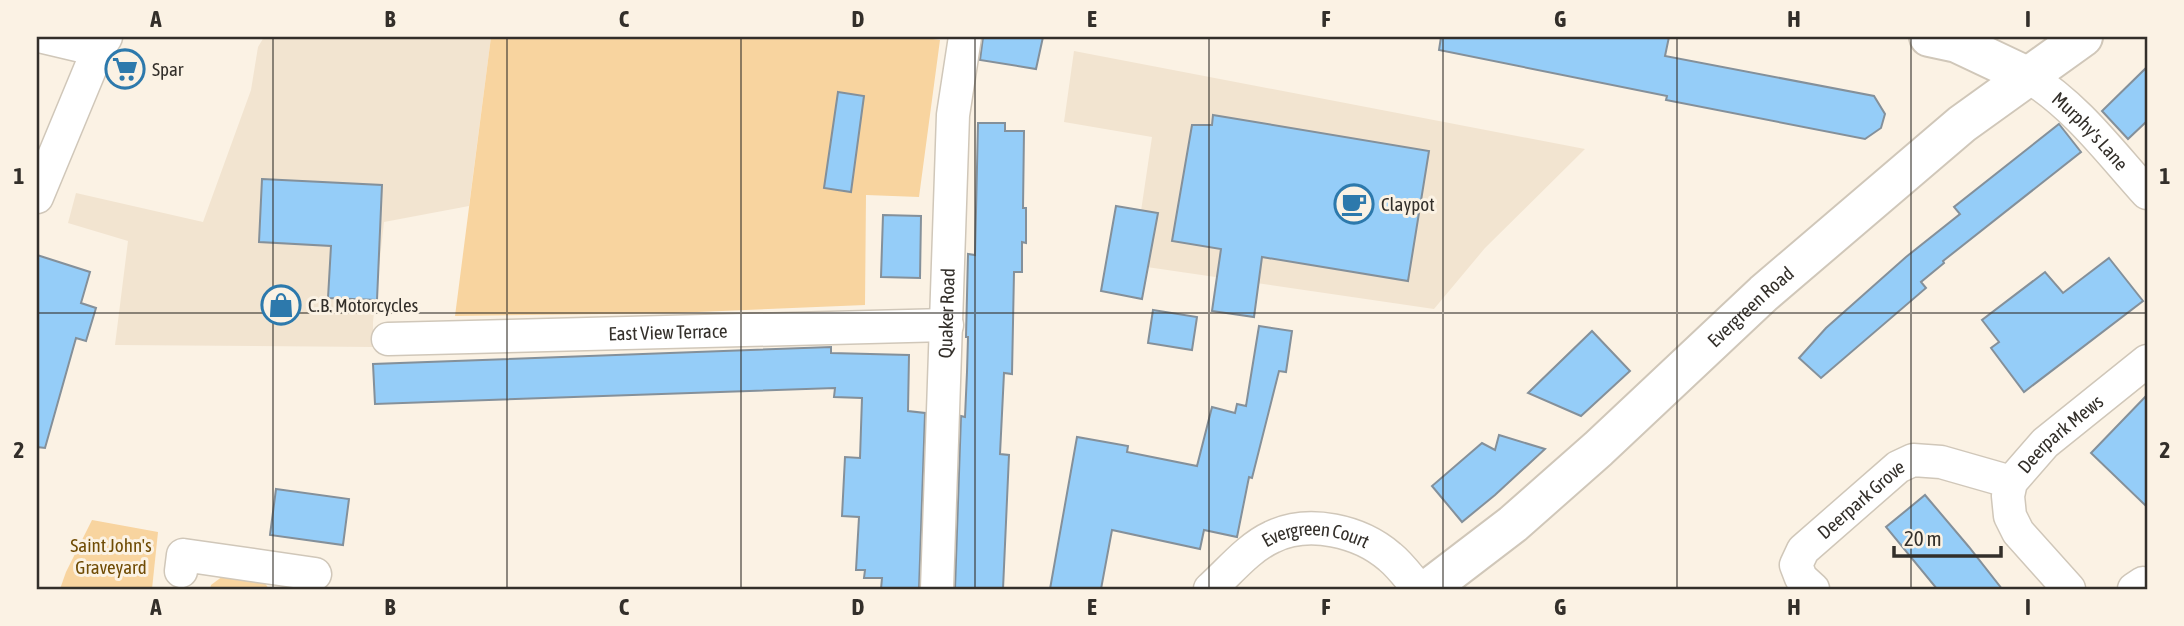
<svg xmlns="http://www.w3.org/2000/svg" width="2184" height="626" font-family="'Asap Condensed',sans-serif">
<rect width="100%" height="100%" fill="#fbf2e4"/>
<g fill="#f2e4d0">
<path d="M264 37H491L469 206 384 222 373 322V347L115 345 128 241 68 223 76 193 203 222 251 90 258 47Z"/>
<path d="M1074 51 1585 149 1485 248 1434 309 1133 265 1152 137 1064 122Z"/>
</g>
<g fill="#f8d49f">
<path d="M491 37H918L940 40 919 197 866 195 865 305 673 313 455 316Z"/>
<path d="M92 520 158 532 152 589H60L66 572Z"/>
<path d="M227 573 262 579 269 589H210L211 585Z"/>
</g>
<g fill="#95cdf8" stroke="#84909a" stroke-width="2">
<path d="M983 37H1043L1036 69 980 60Z"/>
<path d="M1441 37H1669L1665 56 1874 96 1885 114 1881 128 1865 139 1666 100 1667 96 1439 50Z"/>
<path d="M2147 67V121L2128 139 2102 111Z"/>
<path d="M838 92 864 96 851 192 824 188Z"/>
<path d="M1213 115 1429 151 1408 281 1262 257 1254 317 1212 311 1221 249 1172 241 1192 125H1212Z"/>
<path d="M978 123H1005V131H1024L1023 208H1026V243L1022 242V272H1014L1012 374 1004 373 1000 454 1009 455 1003 589H955L961 416 965 417 967 372 968 337H966L968 254 975 255Z"/>
<path d="M2059 124 2081 152 1943 261 1944 263 1921 282 1926 288 1821 378 1799 358 1826 328 1906 257 1960 214 1954 207Z"/>
<path d="M262 179 382 185 377 300 328 298 331 246 259 242Z"/>
<path d="M1116 206 1158 213 1142 299 1101 291Z"/>
<path d="M883 215 921 216 920 278 881 277Z"/>
<path d="M37 255 90 272 81 303 96 308 86 341 76 338 45 448 37 447Z"/>
<path d="M2109 258 2143 301 2024 392 1991 348 1999 342 1982 320 2045 272 2063 293Z"/>
<path d="M1153 310 1197 317 1192 350 1148 343Z"/>
<path d="M1259 326 1292 331 1286 372 1279 371 1252 478 1249 477 1237 537 1204 530 1200 549 1112 530 1101 589H1050L1077 437 1128 446 1127 452 1197 466 1212 407 1235 413 1237 404 1246 406Z"/>
<path d="M1592 331 1630 371 1581 416 1528 393Z"/>
<path d="M831 347V353L909 355 908 411 925 413 919 589H881L882 578H864L865 570H856L859 517 842 516 845 457 860 458 862 398 834 397 835 388 375 404 373 364Z"/>
<path d="M2147 395V507L2091 453Z"/>
<path d="M1499 435 1545 449 1495 495 1462 522 1432 486 1482 443 1495 450Z"/>
<path d="M276 489 349 499 343 545 270 535Z"/>
<path d="M1925 495 1969 547 2002 589H1937L1886 527Z"/>
</g>
<g fill="none" stroke-linecap="round" stroke-linejoin="round">
<g stroke="#d0c7b9" stroke-width="35">
<g id="minor">
<path d="M43 37 98 50"/>
<path id="s1" d="M2029 77C2077 107 2109 151 2147 193"/>
<path d="M37 197 98 50 106 37"/>
<path id="s2" d="M388 339 947 325"/>
<path d="M181 571 183 555 315 574"/>
<path id="s3" d="M937 589 953 115 965 37"/>
<path id="s4" d="M1210 589C1229 572 1248 548 1272 537 1309 519 1360 531 1390 557 1401 566 1410 579 1419 589"/>
<path id="s5" d="M1813 589 1801 578 1796 565 1803 550 1898 467 1913 460 1941 462 2011 482"/>
<path id="s6" d="M2069 589 2018 532 2010 516 2008 496 2011 482 2045 443 2147 361"/>
<path d="M2134 589 2143 583 2147 584"/>
</g>
</g>
<g stroke="#d0c7b9" stroke-width="42">
<path id="tertiary" d="M1929 37 1957 43 2029 77"/>
</g>
<g stroke="#d0c7b9" stroke-width="42">
<g id="secondary">
<path id="s7" d="M1428 589 1513 524 1598 449 1764 293 1962 124 2083 37"/>
</g>
</g>
<use href="#minor" stroke="#fff" stroke-width="32"/>
<use href="#tertiary" stroke="#fff" stroke-width="38"/>
<use href="#secondary" stroke="#fff" stroke-width="38"/>
</g>
<path fill="none" stroke="#332f2a" stroke-width="2" stroke-opacity="0.55" d="M273 37V589M507 37V589M741 37V589M975 37V589M1209 37V589M1443 37V589M1677 37V589M1911 37V589M37 313H2147"/>
<defs>
<g id="supermarket-ring" transform="scale(2.0125)"><circle r="9.5" fill="#fbf2e4" stroke="#2d79ac" stroke-width="1.5"/><path d="M-6-5.5h2.5l.6 2H6L4.5 2H-2.5L-4.4-4H-6ZM-1.5 3.2a1.3 1.3 0 1 0 .1 0ZM3 3.2a1.3 1.3 0 1 0 .1 0Z" fill="#2d79ac"/></g>
<g id="cafe-ring" transform="scale(2.0125)"><circle r="9.5" fill="#fbf2e4" stroke="#2d79ac" stroke-width="1.5"/><path d="M-5.5-4.5H6V0H3Q3 3.5 0 3.5H-2.5Q-5.5 3.5-5.5 0ZM3-3.2v2h1.7v-2ZM-6 4.5H4V6H-6Z" fill="#2d79ac"/></g>
<g id="shop-ring" transform="scale(2.0125)"><circle r="9.5" fill="#fbf2e4" stroke="#2d79ac" stroke-width="1.5"/><path d="M-5-2.5h2.3a2.7 3.5 0 0 1 5.4 0H5L5.5 6h-11ZM-1.5-2.5h3a1.5 2.3 0 0 0-3 0Z" fill="#2d79ac"/></g>
</defs>
<g fill-rule="evenodd">
<use href="#supermarket-ring" x="125" y="69"/>
<use href="#cafe-ring" x="1354" y="204"/>
<use href="#shop-ring" x="281" y="305"/>
</g>
<g text-anchor="middle" dominant-baseline="central" stroke-width="6" stroke-linejoin="round" paint-order="stroke">
<g font-size="19" fill="#332f2a" stroke="#fbf2e4" text-anchor="start">
<text x="152" y="69">Spar</text>
<text x="1381" y="204">Claypot</text>
<text x="308" y="305">C.B. Motorcycles</text>
</g>
<g font-size="19" fill="#332f2a" stroke="#fbf2e4">
<text stroke="none"><textPath href="#s1" startOffset="82">Murphy's Lane</textPath></text>
<text stroke="none"><textPath href="#s7" startOffset="429">Evergreen Road</textPath></text>
<text stroke="none"><textPath href="#s3" startOffset="276">Quaker Road</textPath></text>
<text stroke="none"><textPath href="#s2" startOffset="280">East View Terrace</textPath></text>
<text stroke="none"><textPath href="#s6" startOffset="198">Deerpark Mews</textPath></text>
<text stroke="none"><textPath href="#s5" startOffset="124">Deerpark Grove</textPath></text>
<text stroke="none"><textPath href="#s4" startOffset="126">Evergreen Court</textPath></text>
</g>
<g font-size="19" fill="#704c05" stroke="#fbf2e4">
<text x="111" y="545">Saint John's<tspan x="111" dy="22">Graveyard</tspan></text>
</g>
</g>
<rect width="2184" height="626" fill="none" stroke="#fbf2e4" stroke-width="77"/>
<path d="M1894 546v10h107v-10" fill="none" stroke="#332f2a" stroke-width="3.5"/>
<text x="1904" y="546" font-size="21" fill="#332f2a" stroke="#fbf2e4" stroke-width="5" paint-order="stroke">20 m</text>
<rect x="38" y="38" width="2108" height="550" fill="none" stroke="#332f2a" stroke-width="2.5"/>
<g font-size="23" text-anchor="middle" font-weight="bold" fill="#332f2a">
<text x="156" y="27">A</text>
<text x="390" y="27">B</text>
<text x="624" y="27">C</text>
<text x="858" y="27">D</text>
<text x="1092" y="27">E</text>
<text x="1326" y="27">F</text>
<text x="1560" y="27">G</text>
<text x="1794" y="27">H</text>
<text x="2028" y="27">I</text>
<text x="19" y="184">1</text>
<text x="2165" y="184">1</text>
<text x="19" y="458">2</text>
<text x="2165" y="458">2</text>
<text x="156" y="615">A</text>
<text x="390" y="615">B</text>
<text x="624" y="615">C</text>
<text x="858" y="615">D</text>
<text x="1092" y="615">E</text>
<text x="1326" y="615">F</text>
<text x="1560" y="615">G</text>
<text x="1794" y="615">H</text>
<text x="2028" y="615">I</text>
</g>
</svg>
